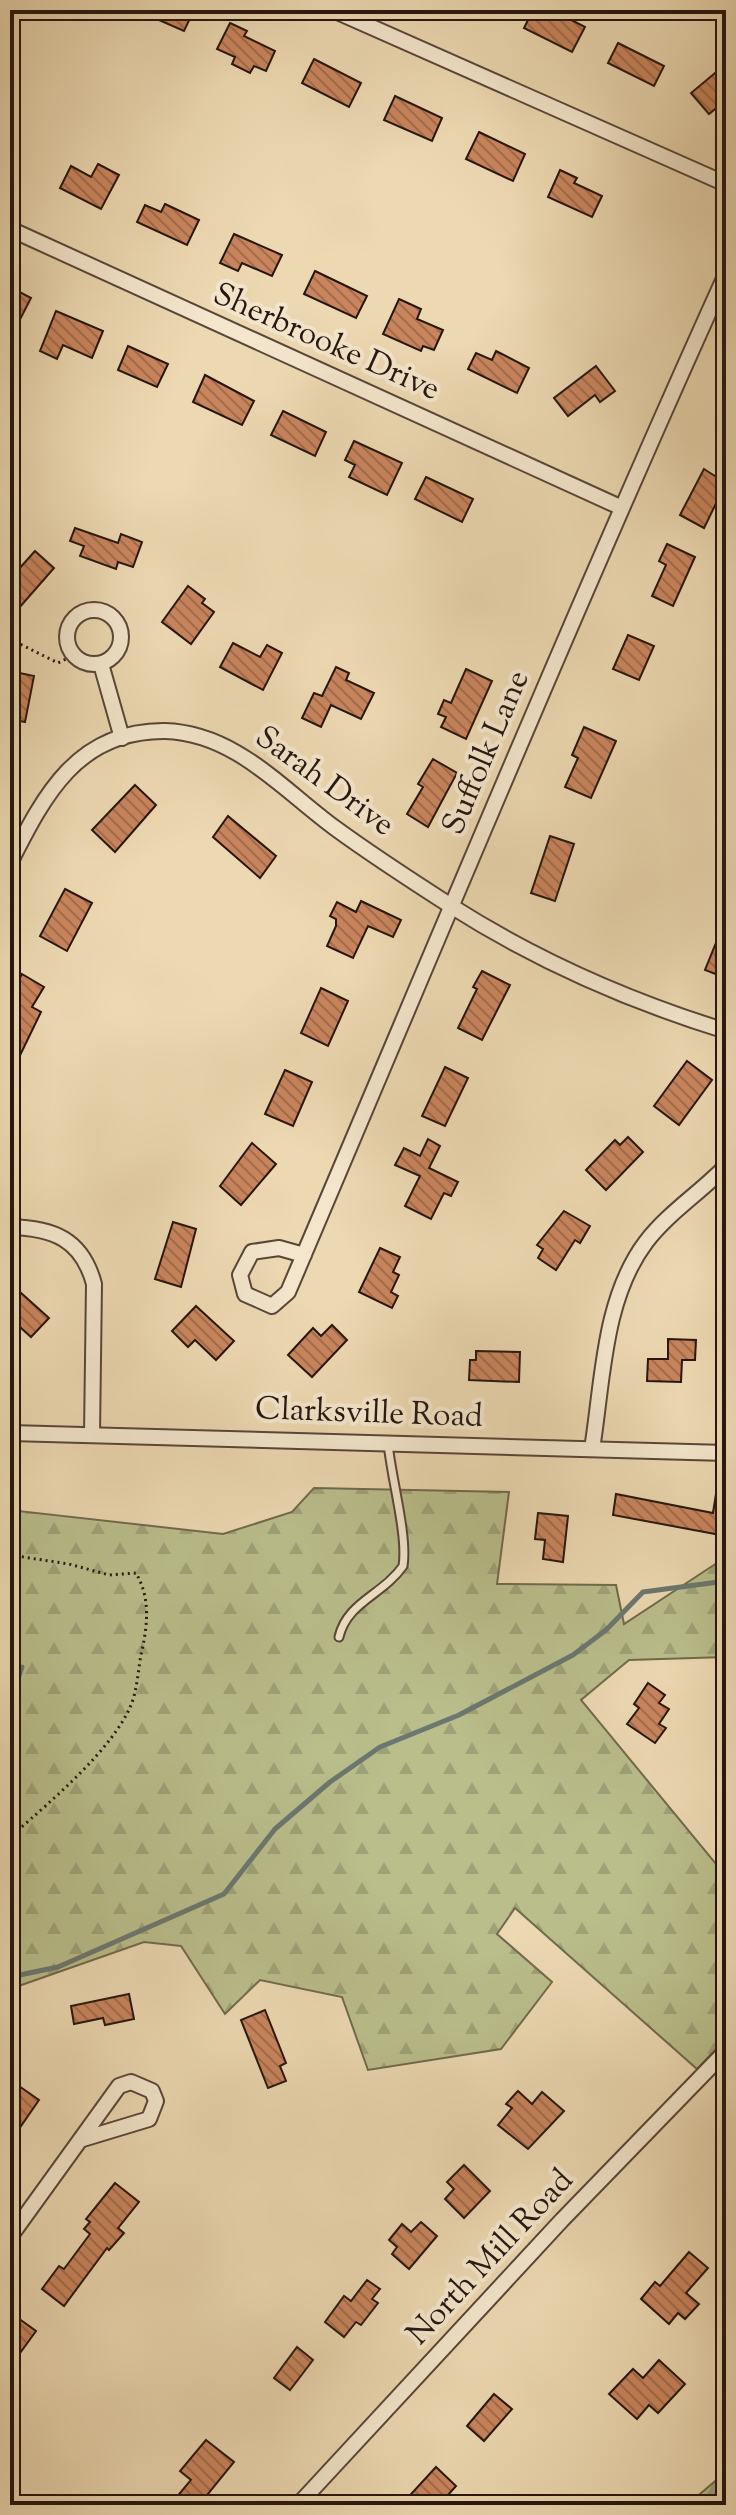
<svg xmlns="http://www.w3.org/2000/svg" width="736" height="2515" font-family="'Sorts Mill Goudy',serif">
<defs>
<pattern id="forest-firs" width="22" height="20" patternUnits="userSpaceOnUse" patternTransform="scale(2)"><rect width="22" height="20" fill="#b9be8b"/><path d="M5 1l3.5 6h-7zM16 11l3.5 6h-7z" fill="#9fa277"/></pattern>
<pattern id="building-back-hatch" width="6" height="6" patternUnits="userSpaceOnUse" patternTransform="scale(2)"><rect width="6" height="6" fill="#c9855d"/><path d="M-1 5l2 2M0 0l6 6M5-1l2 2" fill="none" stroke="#a36c4b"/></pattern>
</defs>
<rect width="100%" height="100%" fill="#ecd8b1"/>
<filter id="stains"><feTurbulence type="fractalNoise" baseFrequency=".0025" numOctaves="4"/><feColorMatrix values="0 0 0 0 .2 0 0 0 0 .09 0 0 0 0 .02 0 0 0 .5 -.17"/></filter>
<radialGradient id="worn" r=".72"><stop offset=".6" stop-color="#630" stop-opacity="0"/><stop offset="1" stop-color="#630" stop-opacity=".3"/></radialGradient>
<g fill="url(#forest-firs)" stroke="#706a4d" stroke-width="2">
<path d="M314 1488 509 1492 497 1584 616 1585 624 1624 726 1557V1657L629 1660 581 1700 726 1876V2039L697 2069 515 1908 497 1934 552 1982 501 2049 368 2070 342 1997 260 1980 225 2014 181 1946 144 1942 10 1989V1510L223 1534 292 1512Z"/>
<path d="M726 2472V2505H687Z"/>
</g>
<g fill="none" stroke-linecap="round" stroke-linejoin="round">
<g stroke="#6b7770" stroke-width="5">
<path d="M10 1702 22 1667"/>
<path d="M10 1977 58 1967 224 1894 275 1829 330 1782 380 1747 459 1715 573 1655 606 1630 643 1592 726 1581"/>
</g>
</g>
<g fill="url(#building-back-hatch)" stroke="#26150f" stroke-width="2">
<path d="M136 10H194L184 31Z"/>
<path d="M533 10H552L585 27 572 52 524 28Z"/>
<path d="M230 23 247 31 244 36 275 51 266 71 254 66 250 73 232 64 235 57 217 49Z"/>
<path d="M618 43 664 66 654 86 608 63Z"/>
<path d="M314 59 361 83 349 107 302 83Z"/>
<path d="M726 64V100L709 114 691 93Z"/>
<path d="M395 96 442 118 432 141 384 120Z"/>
<path d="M479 132 525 154 513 181 466 159Z"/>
<path d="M98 164 119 175 101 209 60 188 71 166 91 177Z"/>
<path d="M560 170 577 178 574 183 602 196 592 217 548 197Z"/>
<path d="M165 204 199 220 187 245 137 222 145 205 161 212Z"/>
<path d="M234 234 282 255 272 276 242 263 238 271 220 263Z"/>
<path d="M315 271 367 296 356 318 304 294Z"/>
<path d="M10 287 31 298 10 339Z"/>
<path d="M399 299 421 309 417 319 443 330 434 350 423 346 421 351 383 334Z"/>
<path d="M56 311 103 331 92 358 63 345 57 359 40 351Z"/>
<path d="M128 346 168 364 157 387 118 370Z"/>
<path d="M496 351 529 368 517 393 468 369 476 353 492 360Z"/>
<path d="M596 366 615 391 600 402 595 395 568 416 554 398Z"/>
<path d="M205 375 254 401 242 425 193 402Z"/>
<path d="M283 411 326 432 315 456 271 435Z"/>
<path d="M354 441 402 463 387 495 349 477 355 465 345 460Z"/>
<path d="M704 469 726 483 704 528 680 515Z"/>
<path d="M426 477 473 499 462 522 415 499Z"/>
<path d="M75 528 118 543 121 534 142 542 133 567 118 562 116 569 80 556 84 546 70 541Z"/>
<path d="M667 544 695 557 673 606 652 596 666 565 659 561Z"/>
<path d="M35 551 54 568 19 608 10 600V579Z"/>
<path d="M188 586 205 599 202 603 214 612 191 644 162 622Z"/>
<path d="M628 635 654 646 639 680 613 669Z"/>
<path d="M233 643 260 657 267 645 282 653 263 690 220 667Z"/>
<path d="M336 667 349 673 346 680 374 693 361 719 331 705 321 727 302 718 314 693 322 696Z"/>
<path d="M466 669 492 681 466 739 441 727 446 717 438 714 444 700 451 703Z"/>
<path d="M10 671 34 676 25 722 10 719Z"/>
<path d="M584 727 616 741 591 798 565 787 578 758 572 755Z"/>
<path d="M433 759 457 773 428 827 407 814 423 787 418 784Z"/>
<path d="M135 785 156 805 115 852 92 830Z"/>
<path d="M228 816 276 856 260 878 213 837Z"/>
<path d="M550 836 574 844 555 901 531 893Z"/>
<path d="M65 889 92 903 67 951 40 936Z"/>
<path d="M361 901 401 920 393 937 368 926 353 958 327 946 336 926V919L330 916 337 902 356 912Z"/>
<path d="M726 918V978L705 970Z"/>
<path d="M482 971 510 985 482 1040 458 1028 477 989 473 987Z"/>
<path d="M22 974 44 987 32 1007 41 1012 10 1076V995Z"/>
<path d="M321 988 348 1001 328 1046 301 1033Z"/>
<path d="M687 1061 712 1080 679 1125 654 1106Z"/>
<path d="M445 1067 468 1078 445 1126 422 1116Z"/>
<path d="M285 1070 312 1082 293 1126 265 1114Z"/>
<path d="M628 1137 643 1152 606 1190 586 1170 615 1140 620 1145Z"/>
<path d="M428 1139 440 1146 429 1168 458 1182 451 1196 444 1193 431 1219 405 1206 420 1176 395 1165 404 1148 420 1156Z"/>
<path d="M252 1143 276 1164 241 1205 220 1186Z"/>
<path d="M564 1211 590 1226 580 1243 575 1240 556 1270 538 1258 543 1249 537 1245Z"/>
<path d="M173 1222 196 1229 181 1287 155 1279Z"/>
<path d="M380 1248 400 1257 393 1272 399 1275 391 1292 398 1296 392 1308 359 1292Z"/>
<path d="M10 1283 49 1318 31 1337 21 1328 10 1340Z"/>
<path d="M196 1306 234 1341 216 1360 195 1340 188 1347 172 1331Z"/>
<path d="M332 1325 347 1340 312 1377 288 1355 313 1328 321 1336Z"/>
<path d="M668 1339 696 1340 695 1360H682L681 1382 647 1381 648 1359H668Z"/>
<path d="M476 1351 520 1352 519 1382 469 1380 470 1360H476Z"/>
<path d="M718 1481 726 1482V1536L613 1515 616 1494 713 1513Z"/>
<path d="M538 1513 568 1516 563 1562 543 1559 545 1540 535 1539Z"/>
<path d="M648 1683 665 1695 659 1703 669 1709 659 1724 666 1728 655 1743 627 1724 639 1708 634 1704Z"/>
<path d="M129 1994 134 2019 105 2025 103 2018 74 2024 71 2006Z"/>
<path d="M265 2010 286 2063 280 2066 286 2081 268 2088 241 2020Z"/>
<path d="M19 2086 39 2100 10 2142V2099Z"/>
<path d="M518 2091 532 2104 542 2092 564 2111 528 2149 498 2125 512 2108 506 2104Z"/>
<path d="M464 2165 490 2191 464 2218 445 2199 454 2189 447 2182Z"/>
<path d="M115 2183 139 2202 118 2228 124 2233 109 2250 107 2248 64 2306 42 2289 59 2266 64 2269 90 2234 84 2229 90 2222 86 2219Z"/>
<path d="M421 2222 437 2236 409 2269 392 2254 397 2247 389 2240 402 2224 411 2232Z"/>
<path d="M689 2252 708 2268 686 2293 699 2304 685 2319 678 2313 669 2324 641 2299 655 2282 660 2286Z"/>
<path d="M367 2280 380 2289 372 2299 378 2303 361 2325 356 2322 344 2337 325 2322 344 2296 351 2301Z"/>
<path d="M18 2318 36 2331 10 2367V2328Z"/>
<path d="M297 2347 313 2360 290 2390 274 2378Z"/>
<path d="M659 2360 685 2384 658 2413 649 2405 637 2419 609 2394 633 2369 643 2378Z"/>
<path d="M494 2394 512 2409 484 2441 467 2426Z"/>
<path d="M206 2440 234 2462 199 2505H170L191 2480 180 2471Z"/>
<path d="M436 2467 456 2486 439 2505H401Z"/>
</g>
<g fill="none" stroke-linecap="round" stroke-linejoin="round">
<g stroke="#584638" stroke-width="11">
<path id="lane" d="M339 1637C347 1602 383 1595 403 1566 408 1536 391 1477 388 1443"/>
</g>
<g stroke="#584638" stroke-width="18">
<g id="street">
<path d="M333 10 726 184"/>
<path d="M10 229 620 507"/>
<circle cx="94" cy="637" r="27"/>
<path d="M101 664 122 738"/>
<path d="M10 863C44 796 77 730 165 731 235 733 282 789 335 828 372 855 412 881 451 906 536 960 629 1001 726 1031"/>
<path d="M10 1227C53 1228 82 1239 94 1284L92 1434"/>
<path d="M304 1255 279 1248 252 1252 240 1275 245 1294 272 1306 288 1292C433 952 574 610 726 274"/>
<path d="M10 1433 726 1453"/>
<path d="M592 1449C603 1381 603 1299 646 1242 668 1213 701 1192 726 1166"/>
<path d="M10 2237 119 2086 131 2082 152 2091 156 2101 149 2119 83 2139"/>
<path d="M298 2505 562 2220 726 2051"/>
</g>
</g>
<g stroke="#26150f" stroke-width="3" stroke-dasharray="2 4" stroke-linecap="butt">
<path d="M10 639 58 663 74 655"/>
<path d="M10 1555 69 1564 109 1575 136 1573C150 1597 148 1623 142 1650 138 1667 138 1688 131 1705 113 1749 51 1801 16 1832L10 1831"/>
</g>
<use href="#lane" stroke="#f3e6cc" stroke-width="7"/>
<use href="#street" stroke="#f3e6cc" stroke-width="14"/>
</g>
<g text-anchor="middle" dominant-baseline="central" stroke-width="8" stroke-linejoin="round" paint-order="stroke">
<g font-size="32" fill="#26150f" stroke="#f3e6cc">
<text transform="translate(326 343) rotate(24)">Sherbrooke Drive</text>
<text transform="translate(487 753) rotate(-67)">Suffolk Lane</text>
<text transform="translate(324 782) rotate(36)">Sarah Drive</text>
<text transform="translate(369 1414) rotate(2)">Clarksville Road</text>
<text transform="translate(491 2258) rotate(-47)">North Mill Road</text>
</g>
</g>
<rect width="736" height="2515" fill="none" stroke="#ecd8b1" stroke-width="40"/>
<rect x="12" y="12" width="712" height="2491" fill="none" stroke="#26150f" stroke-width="4"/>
<rect x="20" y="20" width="696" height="2475" fill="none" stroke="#26150f" stroke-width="2"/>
<rect width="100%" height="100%" filter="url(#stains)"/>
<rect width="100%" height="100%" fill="url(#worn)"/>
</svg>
